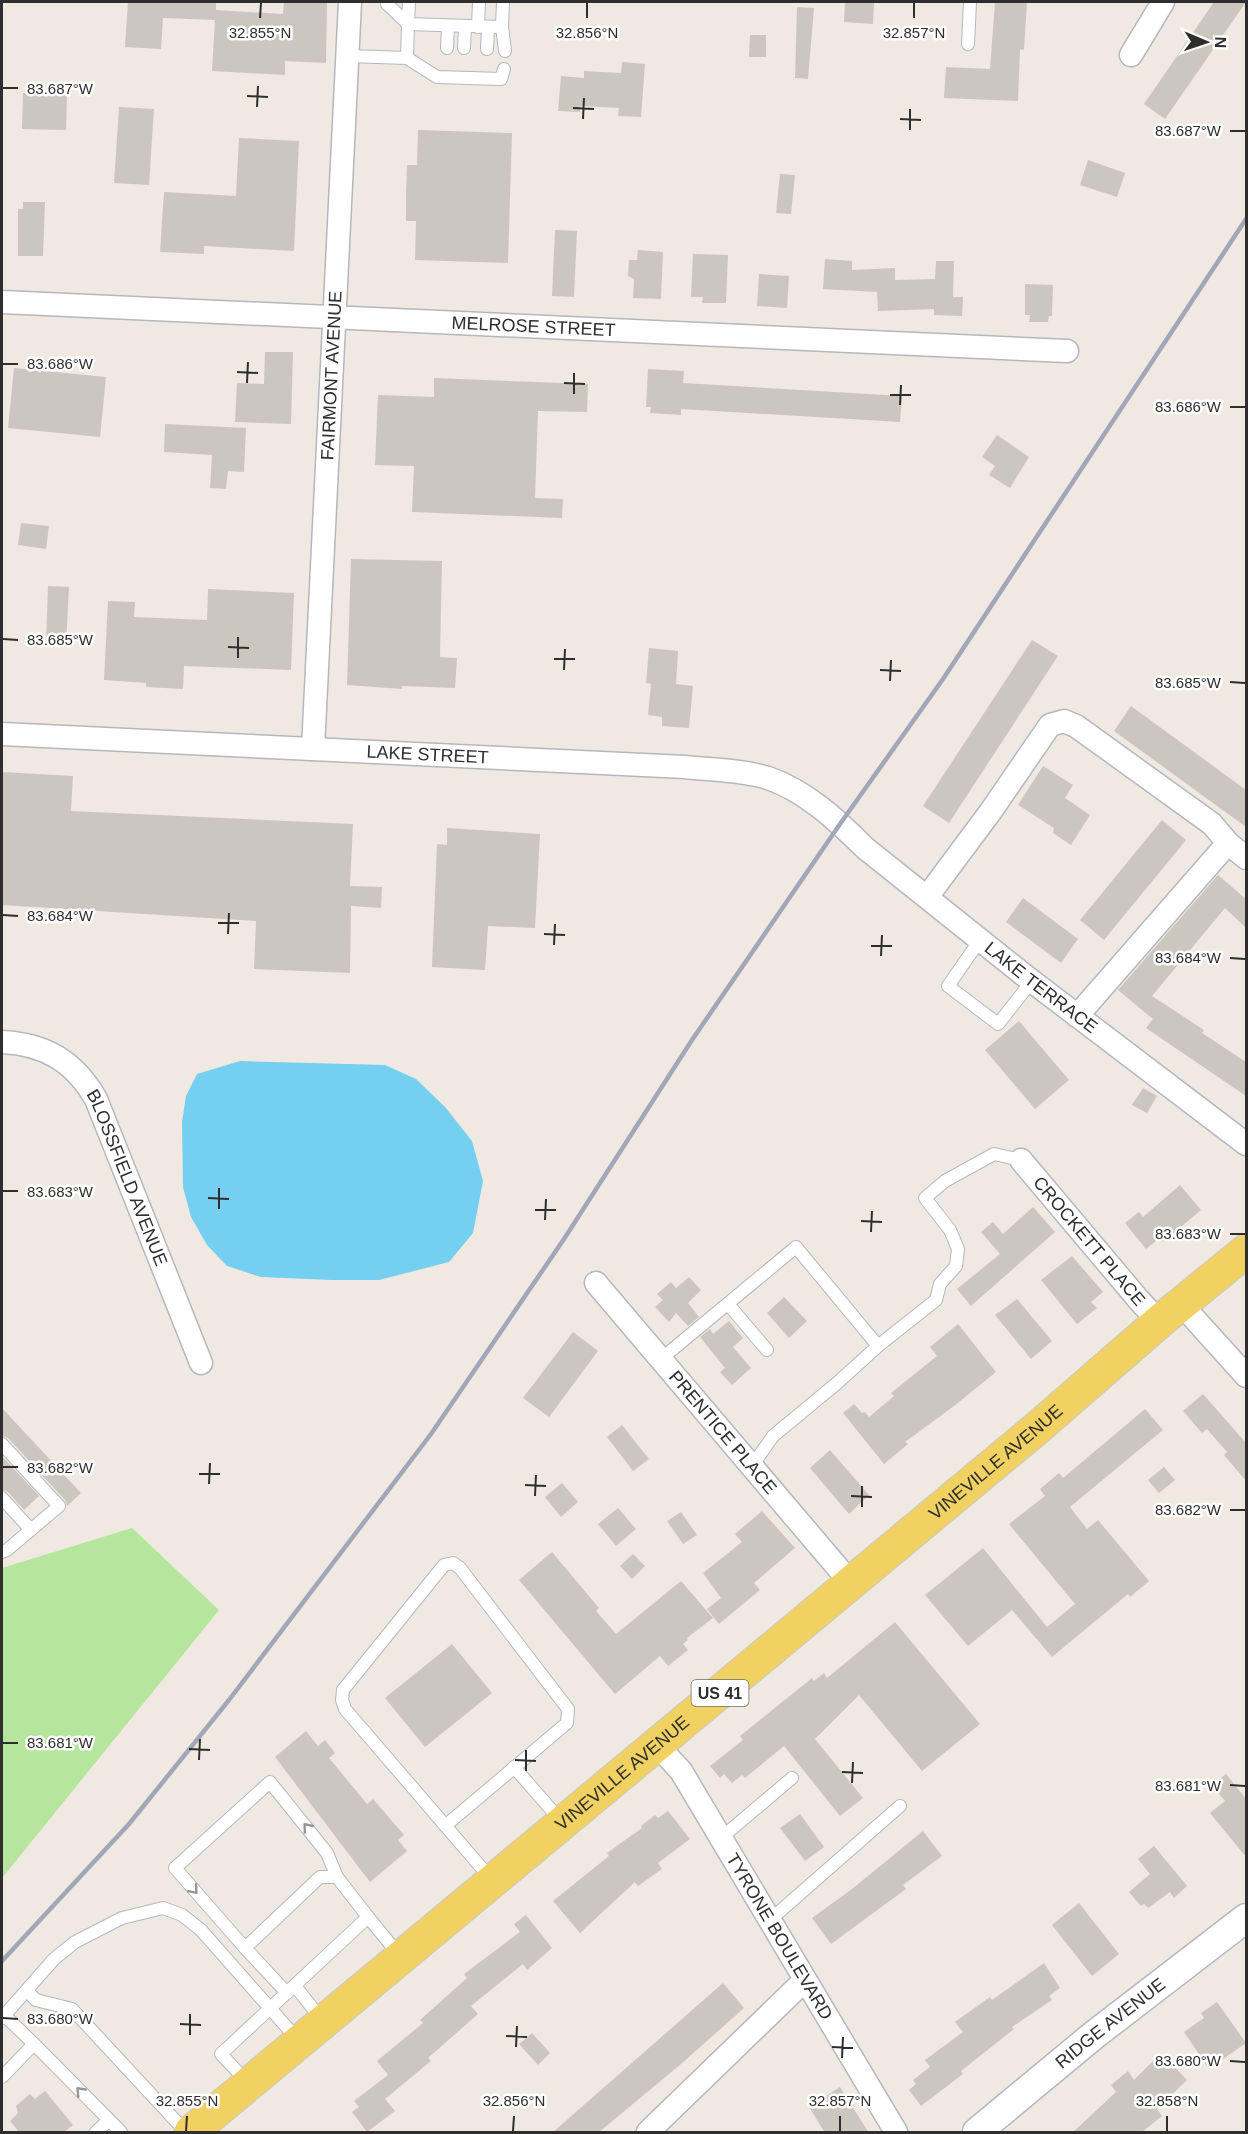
<svg xmlns="http://www.w3.org/2000/svg" width="1248" height="2134" font-family="Arial,sans-serif">
<rect width="100%" height="100%" fill="#efe9e1"/>
<path fill="#b6e59e" d="M132 1528 219 1610 2 1878V1568Z"/>
<path fill="#75cff0" d="M240 1061 385 1065 416 1079 445 1107 472 1141 483 1181 473 1233 449 1262 379 1280H332L261 1277 227 1266 207 1245 191 1217 183 1187 182 1122 186 1096 197 1074Z"/>
<g fill="#cbc7bf">
<path d="M128 2H216V10L283 14 284 2H327L326 63 285 61V75L212 71 215 20 163 18 161 49 125 47Z"/>
<path d="M845 2H874L873 24 844 22Z"/>
<path d="M995 2H1027L1024 50 1020 49 1018 101 944 98 946 67 990 69Z"/>
<path d="M1214 2H1246L1165 119 1144 104Z"/>
<path d="M797 7 814 8 808 79 795 78Z"/>
<path d="M750 35H766V57H749Z"/>
<path d="M622 62 645 64 641 117 618 116 619 108 580 106V112L558 111 561 76 584 78V71L621 73Z"/>
<path d="M23 93 67 94 66 130 22 129Z"/>
<path d="M119 107 154 109 149 185 114 183Z"/>
<path d="M418 130 512 133 508 263 415 260 416 221H406V196L407 165H417Z"/>
<path d="M239 138 299 141 294 251 204 246V254L160 252 164 192 236 196Z"/>
<path d="M1088 160 1125 173 1117 197 1080 185Z"/>
<path d="M780 174 795 175 791 214 776 213Z"/>
<path d="M23 202H45L43 256H18V209H23Z"/>
<path d="M555 230 577 231 574 297 552 296Z"/>
<path d="M638 250 663 252 661 299 633 298 634 279 628 276 629 260H637Z"/>
<path d="M693 254 728 255 726 303H702L703 297H691Z"/>
<path d="M825 259 852 261V270L895 268V280L935 279 936 261H954L953 297H963L962 316 934 315V309L878 311 877 292 823 289Z"/>
<path d="M759 274 789 276 787 308 757 306Z"/>
<path d="M1025 284 1053 285 1052 316H1049L1048 322H1029L1030 315H1025Z"/>
<path d="M265 352H293L291 424 235 422 237 383 264 384Z"/>
<path d="M14 368 106 377 100 437 8 428Z"/>
<path d="M648 369 684 371 683 383 902 396 900 422 681 409V415L650 413 651 407H646Z"/>
<path d="M434 378 588 384 587 412 538 411 535 498 563 499 562 518 412 512 414 466 375 465 378 395 434 397Z"/>
<path d="M165 424 246 428 244 472 228 471 226 489 210 488 212 455 164 452Z"/>
<path d="M997 435 1029 457 1010 488 989 475 995 466 982 457Z"/>
<path d="M21 523 49 526 46 549 18 545Z"/>
<path d="M351 559 442 561 440 657 457 658 455 688 402 686V689L347 685Z"/>
<path d="M48 586 69 587 66 644 46 643Z"/>
<path d="M208 589 294 593 291 670 184 666 183 689 146 687V683L104 680 108 601 135 602 134 617 207 620Z"/>
<path d="M1032 640 1058 656 949 823 923 806Z"/>
<path d="M649 648 678 651 676 684 693 686 689 728 662 726V717L648 715 651 684 646 683Z"/>
<path d="M1131 706 1246 790V827L1114 731Z"/>
<path d="M1043 766 1073 785 1065 798 1090 815 1071 845 1053 833 1054 828 1018 805Z"/>
<path d="M2 772 73 776 71 811 353 824 350 886 382 887 381 908 351 906 350 973 254 969 256 921 2 905Z"/>
<path d="M1162 820 1186 840 1104 940 1080 920Z"/>
<path d="M447 828 540 834 535 928 488 926 485 970 432 967 437 844 447 845Z"/>
<path d="M1218 875 1246 899V928L1225 908 1152 996 1204 1030 1202 1033 1246 1062V1096L1146 1028 1153 1019 1118 990Z"/>
<path d="M1023 898 1078 939 1061 963 1006 922Z"/>
<path d="M1019 1021 1069 1080 1035 1109 985 1050Z"/>
<path d="M1143 1088 1157 1096 1147 1113 1132 1105Z"/>
<path d="M1180 1185 1201 1210 1163 1242 1160 1238 1146 1249 1125 1223 1139 1212 1143 1217Z"/>
<path d="M1033 1207 1055 1232 971 1306 957 1289 1000 1254 981 1232 993 1222 1003 1234Z"/>
<path d="M1072 1256 1103 1292 1091 1302 1097 1308 1077 1324 1041 1280Z"/>
<path d="M689 1277 701 1290 688 1303 699 1317 688 1326 676 1313 669 1322 655 1307 663 1300 657 1294 671 1282 676 1288Z"/>
<path d="M784 1297 807 1321 789 1338 767 1313Z"/>
<path d="M1017 1299 1052 1341 1031 1359 995 1315Z"/>
<path d="M729 1321 743 1338 733 1347 751 1368 732 1385 720 1372 725 1368 700 1337 710 1329 713 1334Z"/>
<path d="M958 1324 996 1372 954 1406 905 1442 908 1444 884 1464 843 1413 854 1404 862 1413 865 1412 869 1417 894 1396 891 1393 937 1356 930 1347Z"/>
<path d="M573 1332 598 1351 549 1417 523 1398Z"/>
<path d="M1203 1394 1246 1443V1481L1224 1455 1227 1452 1207 1429 1202 1433 1183 1411Z"/>
<path d="M2 1408 81 1493 67 1506 65 1500 8 1438 2 1436Z"/>
<path d="M1145 1409 1163 1430 1070 1507 1087 1529 1098 1520 1149 1581 1130 1597 1128 1594 1052 1657 1012 1610 968 1646 925 1595 983 1548 1047 1627 1075 1604 1009 1524 1045 1496 1040 1489 1059 1473 1063 1478Z"/>
<path d="M622 1425 649 1459 633 1471 607 1437Z"/>
<path d="M830 1450 869 1495 849 1514 810 1468Z"/>
<path d="M2 1456 39 1496 24 1510 8 1492 2 1490Z"/>
<path d="M1164 1467 1175 1480 1159 1493 1148 1480Z"/>
<path d="M562 1483 578 1502 561 1517 545 1497Z"/>
<path d="M618 1508 636 1529 616 1546 598 1524Z"/>
<path d="M762 1511 795 1548 754 1583 760 1590 719 1624 707 1609 721 1598 703 1573 742 1542 735 1534Z"/>
<path d="M681 1512 697 1535 683 1544 667 1521Z"/>
<path d="M552 1552 599 1608 596 1611 616 1634 681 1581 713 1618 687 1638 688 1640 683 1644 688 1650 668 1666 660 1656 615 1694 519 1580Z"/>
<path d="M633 1554 645 1566 632 1579 620 1566Z"/>
<path d="M895 1622 980 1724 922 1771 859 1695 815 1739 863 1798 840 1816 784 1746 745 1778 742 1775 732 1783 724 1774 720 1778 710 1766 743 1740 740 1736 812 1678 814 1681 824 1673 827 1678Z"/>
<path d="M452 1644 492 1693 425 1747 385 1698Z"/>
<path d="M306 1731 318 1746 325 1740 335 1753 329 1758 367 1804 373 1799 404 1835 398 1840 407 1851 370 1882 275 1757Z"/>
<path d="M1226 1774 1246 1799V1857L1210 1813 1225 1801 1212 1785Z"/>
<path d="M668 1811 690 1839 658 1863 662 1869 638 1886 635 1882 580 1933 553 1901 609 1856 607 1853 642 1828 641 1826 655 1815 658 1818Z"/>
<path d="M800 1814 824 1847 805 1861 780 1828Z"/>
<path d="M923 1831 942 1856 903 1885 906 1889 831 1944 812 1918 852 1889Z"/>
<path d="M1154 1846 1187 1886 1174 1898 1170 1892 1148 1908 1144 1904 1141 1906 1129 1892 1150 1874 1138 1859Z"/>
<path d="M1079 1903 1119 1954 1092 1976 1052 1925Z"/>
<path d="M526 1915 552 1948 527 1970 523 1964 471 2006 478 2014 428 2058 431 2061 385 2099 395 2111 367 2132 352 2112 359 2107 354 2101 388 2075 377 2061 423 2023 420 2020 467 1978 464 1974 520 1932 514 1924Z"/>
<path d="M1044 1963 1060 1988 1049 1996 1052 2000 1012 2027 1014 2029 961 2071 963 2074 921 2106 909 2090 916 2084 913 2080 930 2067 925 2060 963 2032 955 2022 990 1997 992 2000Z"/>
<path d="M723 1983 744 2008 681 2064 598 2133H552Z"/>
<path d="M1217 2002 1246 2043 1209 2069 1184 2032 1204 2018 1201 2013Z"/>
<path d="M532 2033 550 2053 538 2065 519 2044Z"/>
<path d="M1161 2053 1187 2080 1157 2109 1162 2116 1141 2133H1072L1116 2092 1111 2085 1128 2071 1134 2080Z"/>
<path d="M840 2087 869 2133H825L809 2107Z"/>
<path d="M45 2091 73 2125 63 2133H20L10 2121 18 2113 16 2106 30 2094 35 2099Z"/>
</g>
<g fill="none" stroke-linecap="round" stroke-linejoin="round">
<g stroke="#b4b7c1" stroke-width="14">
<g id="service">
<path d="M387 2V4L408 24"/>
<path d="M408 24 409 2"/>
<path d="M478 27 479 2"/>
<path d="M502 27 505 51"/>
<path d="M968 44 970 2"/>
<path d="M447 48 448 26"/>
<path d="M464 48 465 26"/>
<path d="M487 49 488 27"/>
<path d="M347 56 407 58 408 24 502 27 503 2"/>
<path d="M407 58 437 77 501 79 504 69"/>
<path d="M980 940 948 986 998 1024 1032 981"/>
<path d="M728 1304 767 1350"/>
<path d="M878 1346 936 1300 940 1284 956 1266 958 1249 950 1230 925 1198 945 1181 994 1154 1021 1160"/>
<path d="M661 1359 796 1247 878 1346 836 1384 773 1436 752 1466"/>
<path d="M2 1444 59 1506 7 1550 2 1552"/>
<path d="M2 1498 31 1530"/>
<path d="M514 1767 562 1822"/>
<path d="M445 1826 567 1723 568 1709 460 1568 453 1563 444 1565 343 1690 342 1700 345 1709 492 1880"/>
<path d="M721 1838 792 1778"/>
<path d="M368 1917 400 1956"/>
<path d="M770 1920 900 1806"/>
<path d="M245 1948 175 1868 270 1782 327 1853 337 1877"/>
<path d="M295 1986 322 2020"/>
<path d="M27 1991 36 2000 72 2009 186 2132"/>
<path d="M4 2015 34 2044"/>
<path d="M2 2018 54 1959 75 1942 122 1918 163 1908 182 1915 201 1930 298 2040"/>
<path d="M2 2077 34 2044 121 2132"/>
<path d="M248 2083 221 2054 368 1917 337 1877H320L245 1948 287 1993"/>
<path d="M96 2132 109 2120"/>
</g>
</g>
<g stroke="#b4b7c1" stroke-width="25">
<g id="minor">
<path d="M1131 55 1163 2"/>
<path id="s1" d="M2 302 1067 351"/>
<path id="s2" d="M2 734 685 767C712 770 742 770 768 778 806 791 838 821 865 848L1029 979 1246 1144"/>
<path id="s3" d="M313 749 350 2"/>
<path d="M927 897 991 811 1050 725 1064 721 1076 726 1212 824 1228 843 1246 858"/>
<path d="M1077 1016 1228 843"/>
<path id="s4" d="M2 1042C45 1044 74 1061 96 1099L201 1363"/>
<path id="s5" d="M1021 1160 1138 1299 1159 1322"/>
<path id="s6" d="M596 1283 850 1582"/>
<path d="M1182 1305 1246 1376"/>
<path id="s7" d="M657 1745 681 1771 896 2132"/>
<path d="M648 2132 805 1980"/>
</g>
</g>
<g stroke="#b4b7c1" stroke-width="31">
<g id="tertiary">
<path id="s8" d="M977 2132 1094 2035 1246 1918"/>
</g>
</g>
<g stroke="#c9c9c9" stroke-width="35">
<g id="primary">
<path id="s9" d="M191 2132 1036 1429 1159 1322 1246 1251"/>
</g>
</g>
<use href="#service" stroke="#fff" stroke-width="12"/>
<use href="#minor" stroke="#fff" stroke-width="22"/>
<use href="#tertiary" stroke="#fff" stroke-width="28"/>
<use href="#primary" stroke="#f2d163" stroke-width="33"/>
<path stroke="#a3a6b8" stroke-width="4.5" d="M2 1961 129 1824 229 1700 431 1434 564 1239 692 1040 840 824 943 679 1246 219"/>
</g>
<defs><path id="oneway-chevron" d="M-2-3.5L2.5 0L-2 3.5" fill="none" stroke-width="1.6" stroke-linecap="round" stroke-linejoin="round" transform="scale(1.5)"/></defs>
<g stroke="#969696">
<use href="#oneway-chevron" transform="translate(307 1827) rotate(-129)"/>
<use href="#oneway-chevron" transform="translate(194 1890) rotate(49)"/>
<use href="#oneway-chevron" transform="translate(80 2091) rotate(-134)"/>
</g>
<path fill="none" stroke="#2e2e2e" stroke-width="2" d="M260 18 261 3M587 18V3M914 18V3M3 88H18M247 96 268 97M257 107 258 86M573 108 594 109M583 119 584 98M900 119 921 120M910 130V109M1230 131H1245M3 364H18M237 372 258 373M247 383 248 362M564 383 585 384M574 394V373M890 395H911M900 405 901 385M1230 407H1245M3 639 18 640M228 647 249 648M238 658V637M554 659H575M564 670 565 649M880 670 901 671M890 681 891 660M1230 682 1245 683M3 915 18 916M218 923H239M228 934 229 913M544 934 565 935M554 945 555 924M871 946H892M881 956 882 935M1230 958 1245 959M3 1191H18M208 1198 229 1199M219 1209V1188M535 1210H556M545 1220 546 1199M861 1221 882 1222M871 1232 872 1211M1230 1234H1245M3 1467H18M199 1474H220M209 1484 210 1463M525 1485 546 1486M535 1496 536 1475M851 1496 872 1497M862 1507V1486M1230 1510H1245M3 1743H18M189 1749 210 1750M199 1760 200 1739M515 1760 536 1761M526 1771V1750M842 1772 863 1773M852 1783 853 1762M1230 1785 1245 1786M3 2018 18 2019M180 2024 201 2025M190 2035V2014M506 2036 527 2037M516 2047 517 2026M832 2047 853 2048M842 2058 843 2037M1230 2061 1245 2062M186 2131 187 2116M513 2131 514 2116M840 2131V2116M1167 2131V2116"/>
<g text-anchor="middle" dominant-baseline="central" stroke-width="5" stroke-linejoin="round" paint-order="stroke">
<rect fill="#fff" stroke="#6d6d6d" stroke-width="1.5" x="691.5" y="1680" width="57" height="26" rx="4.5"/>
<g font-size="16" font-weight="bold" fill="#2e2e2e">
<text x="720" y="1693">US 41</text>
</g>
<g font-size="18" fill="#2e2e2e" stroke="#fff">
<text stroke="none"><textPath href="#s1" startOffset="532">MELROSE STREET</textPath></text>
<text stroke="none"><textPath href="#s3" startOffset="374">FAIRMONT AVENUE</textPath></text>
<text stroke="none"><textPath href="#s2" startOffset="426">LAKE STREET</textPath></text>
<text stroke="none"><textPath href="#s2" startOffset="1113">LAKE TERRACE</textPath></text>
<text stroke="none"><textPath href="#s4" startOffset="200">BLOSSFIELD AVENUE</textPath></text>
<text stroke="none"><textPath href="#s5" startOffset="106">CROCKETT PLACE</textPath></text>
<text stroke="none"><textPath href="#s6" startOffset="196">PRENTICE PLACE</textPath></text>
<text stroke="none"><textPath href="#s9" startOffset="1047">VINEVILLE AVENUE</textPath></text>
<text stroke="none"><textPath href="#s9" startOffset="561">VINEVILLE AVENUE</textPath></text>
<text stroke="none"><textPath href="#s7" startOffset="228">TYRONE BOULEVARD</textPath></text>
<text stroke="none"><textPath href="#s8" startOffset="172">RIDGE AVENUE</textPath></text>
</g>
</g>
<g font-size="15" text-anchor="middle" fill="#2e2e2e" stroke="#fff" stroke-width="5" stroke-linejoin="round" paint-order="stroke">
<text x="260" y="38">32.855°N</text>
<text x="587" y="38">32.856°N</text>
<text x="914" y="38">32.857°N</text>
<text x="60" y="94">83.687°W</text>
<text x="1188" y="136">83.687°W</text>
<text x="60" y="369">83.686°W</text>
<text x="1188" y="412">83.686°W</text>
<text x="60" y="645">83.685°W</text>
<text x="1188" y="688">83.685°W</text>
<text x="60" y="921">83.684°W</text>
<text x="1188" y="963">83.684°W</text>
<text x="60" y="1197">83.683°W</text>
<text x="1188" y="1239">83.683°W</text>
<text x="60" y="1473">83.682°W</text>
<text x="1188" y="1515">83.682°W</text>
<text x="60" y="1748">83.681°W</text>
<text x="1188" y="1791">83.681°W</text>
<text x="60" y="2024">83.680°W</text>
<text x="1188" y="2066">83.680°W</text>
<text x="187" y="2106">32.855°N</text>
<text x="514" y="2106">32.856°N</text>
<text x="840" y="2106">32.857°N</text>
<text x="1167" y="2106">32.858°N</text>
</g>
<rect width="1248" height="2134" fill="none" stroke="#2e2e2e" stroke-width="6"/>
<g transform="translate(1206 42) rotate(92)" stroke="#ffffff" stroke-width="4.5" paint-order="stroke">
<path d="M0-4.5L10 22L0 15L-10 22Z" fill="#2e2e2e"/>
<text y="-9" font-size="16" font-weight="bold" text-anchor="middle" fill="#2e2e2e">N</text>
</g>
</svg>
